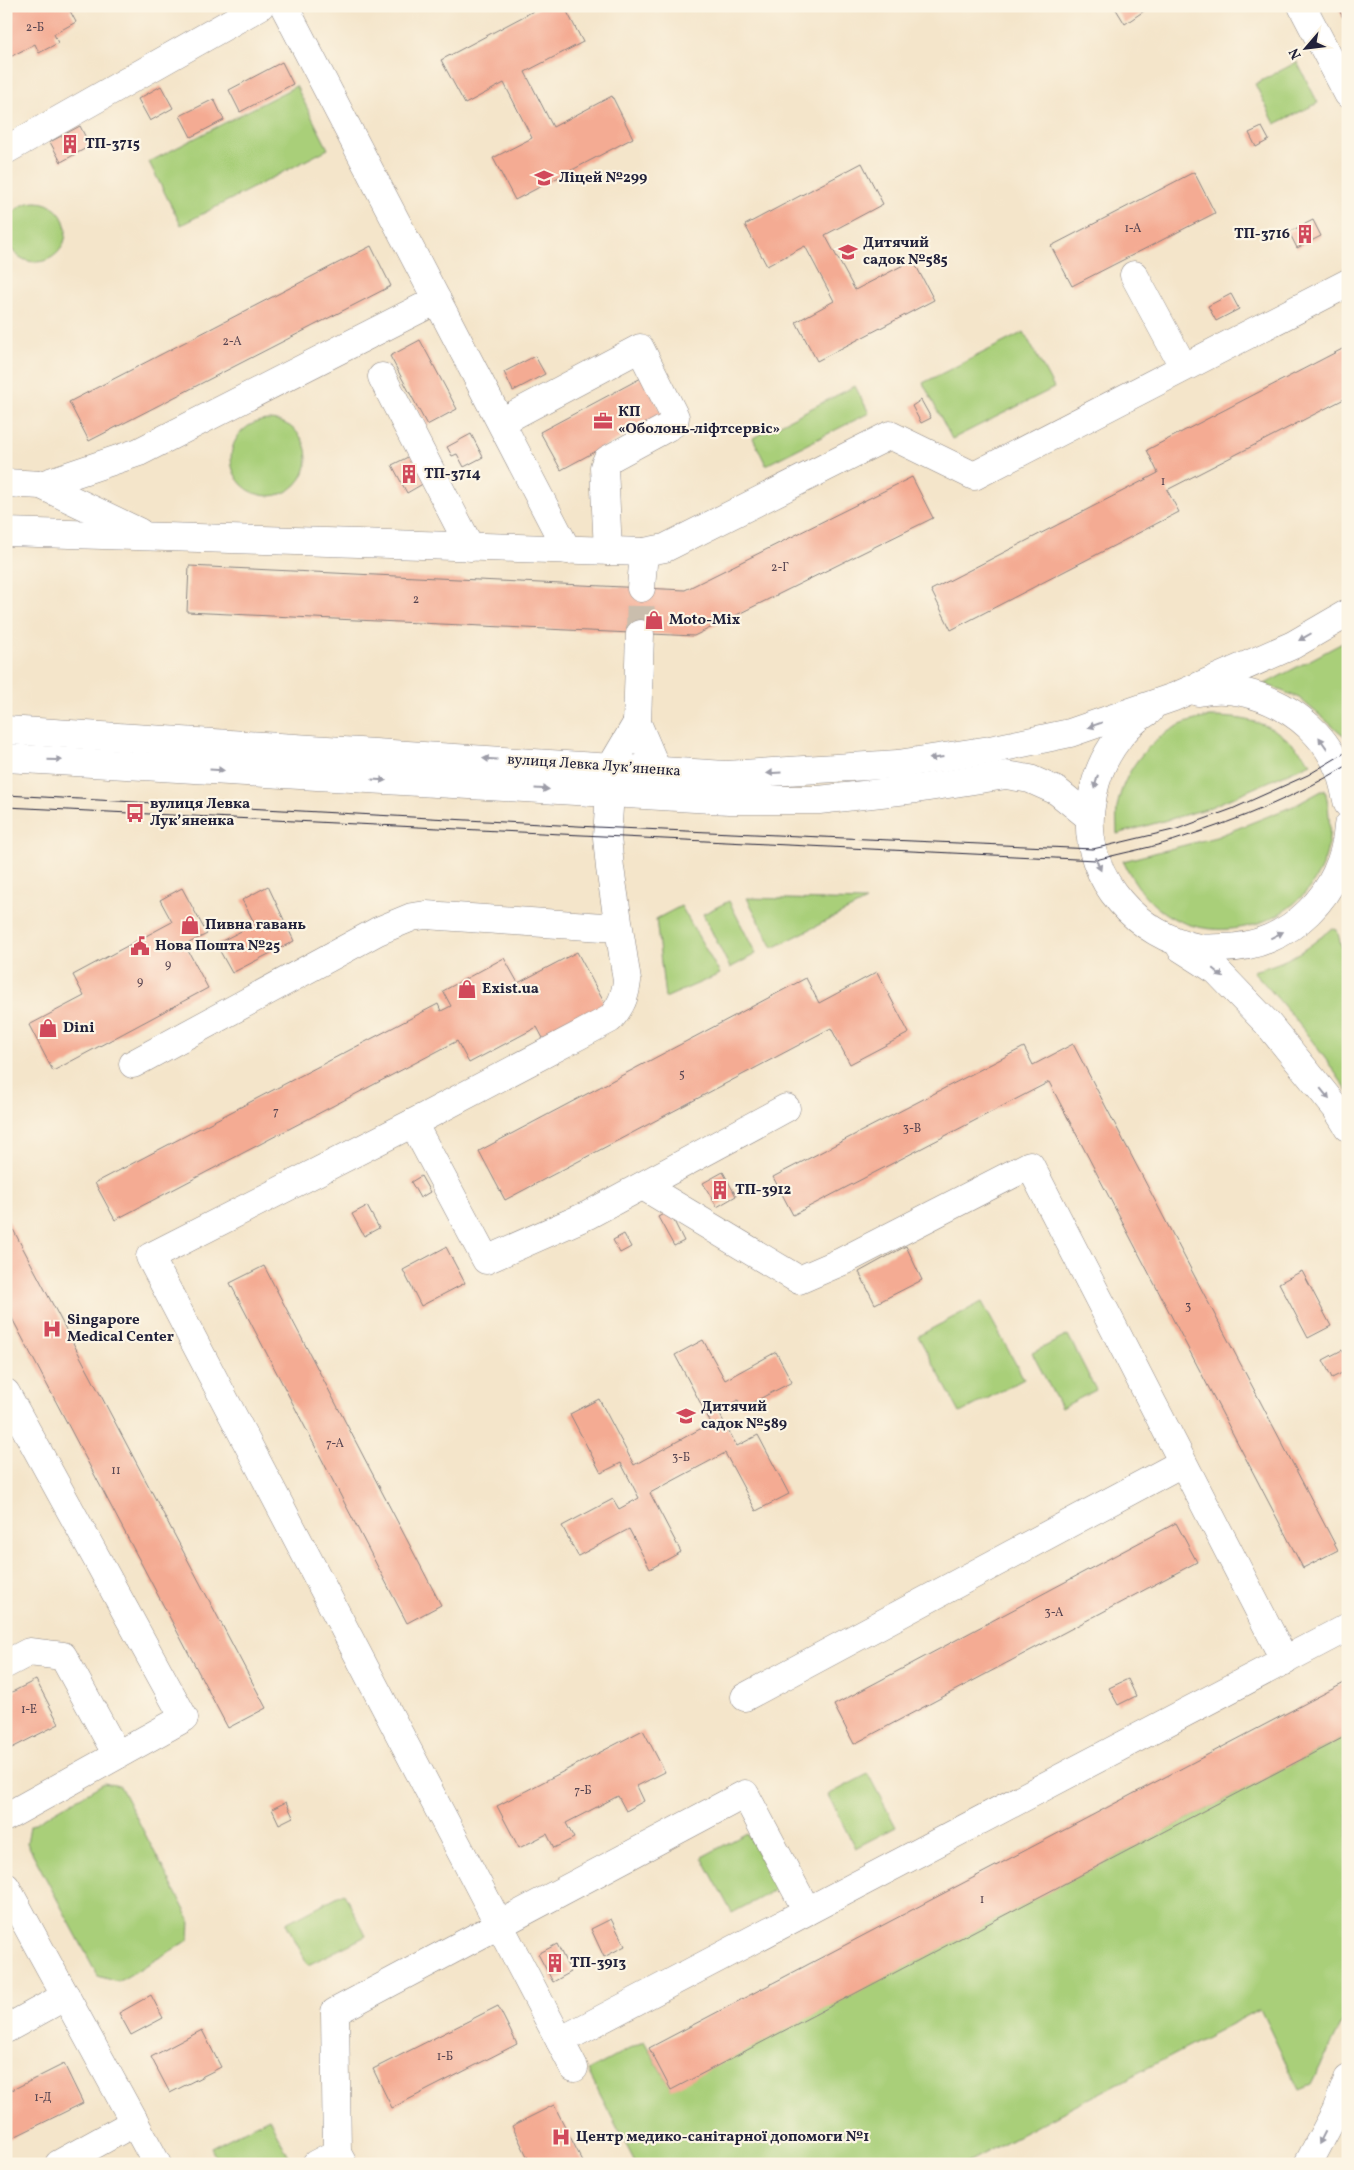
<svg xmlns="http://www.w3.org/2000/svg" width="1354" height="2170" font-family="Vollkorn,serif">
<rect width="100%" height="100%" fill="#fcf5e5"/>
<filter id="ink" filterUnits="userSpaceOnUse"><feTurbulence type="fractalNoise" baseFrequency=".02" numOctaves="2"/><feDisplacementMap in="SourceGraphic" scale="10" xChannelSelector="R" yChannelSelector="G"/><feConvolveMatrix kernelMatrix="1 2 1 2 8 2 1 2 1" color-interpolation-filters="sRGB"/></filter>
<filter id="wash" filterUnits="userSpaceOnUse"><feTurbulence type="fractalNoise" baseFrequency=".0096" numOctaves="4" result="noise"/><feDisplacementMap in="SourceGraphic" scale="20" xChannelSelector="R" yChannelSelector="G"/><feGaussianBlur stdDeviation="1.12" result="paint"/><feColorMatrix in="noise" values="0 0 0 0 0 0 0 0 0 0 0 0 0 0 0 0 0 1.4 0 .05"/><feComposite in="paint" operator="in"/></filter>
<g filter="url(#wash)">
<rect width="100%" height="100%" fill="#f4e5ca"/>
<g fill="#a9cf79" stroke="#66785a">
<path d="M1297 62 1318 103 1275 124 1255 84Z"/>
<path d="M296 86 328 149 181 225 149 162Z"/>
<circle cx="36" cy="232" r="30"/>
<path d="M1024 332 1054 388 952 439 923 383Z"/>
<path d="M855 386 869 413 766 465 753 438Z"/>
<circle cx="269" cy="458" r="38"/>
<path d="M1348 640V739L1299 698 1265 684Z"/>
<path d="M1209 717C1258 717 1279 726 1311 763L1206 809 1117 834C1117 826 1116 816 1117 808 1123 772 1147 741 1180 725 1189 721 1200 719 1209 717Z"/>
<path d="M1325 789C1329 808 1331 826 1328 846 1316 914 1235 948 1175 919 1150 907 1135 885 1123 861L1216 837 1296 805Z"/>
<path d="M747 898 866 901 773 948Z"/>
<path d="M729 901 756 954 730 968 703 914Z"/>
<path d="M681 906 720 974 665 998 656 919Z"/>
<path d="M1332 928 1337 930 1348 971V1092C1318 1046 1290 1011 1253 971 1290 961 1303 952 1332 928Z"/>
<path d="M982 1302 1024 1379 960 1413 918 1336Z"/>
<path d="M1068 1335 1096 1390 1061 1408 1032 1353Z"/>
<path d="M1348 1735V2011L1311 2085 1299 2090 1260 2009 964 2164H636L588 2071 644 2041 671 2089Z"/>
<path d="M868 1774 896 1827 855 1848 828 1795Z"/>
<path d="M104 1783 120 1786 190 1920 189 1940 118 1982 98 1976 27 1843 30 1826Z"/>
<path d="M747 1833 777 1889 732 1913 702 1857Z"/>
<path d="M344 1893 366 1936 308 1965 286 1923Z"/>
<path d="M269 2118 291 2161 285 2164H219L211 2148Z"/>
</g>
<g id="blocks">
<g fill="#f4ab93">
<path d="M6 6H79L70 11 76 22 54 34 58 43 39 53 35 44 6 59Z"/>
<path d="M543 6H564L583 42 525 72 553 127 612 96 633 138 515 200 493 158 532 138 504 83 465 104 441 60Z"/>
<path d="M1114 6H1141L1144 11 1125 24Z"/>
<path d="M1337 6H1348V27Z"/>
<path d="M282 62 293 84 240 112 229 90Z"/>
<path d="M161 86 173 108 150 121 138 99Z"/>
<path d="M214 99 224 120 191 137 180 116Z"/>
<path d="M80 126 90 146 61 162 50 142Z"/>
<path d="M1262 127 1269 140 1256 147 1249 133Z"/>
<path d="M862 163 883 204 825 235 855 290 913 260 934 300 817 361 796 322 834 301 805 246 767 266 745 225Z"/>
<path d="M1194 172 1215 213 1072 286 1051 246Z"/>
<path d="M1313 220 1321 236 1297 248 1289 232Z"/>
<path d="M371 246 391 286 89 441 69 402Z"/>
<path d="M1231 294 1239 309 1216 321 1208 306Z"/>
<path d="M420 340 457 409 427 425 390 356Z"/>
<path d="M1348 346V397L1167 490 1179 512 951 630 931 590 1158 473 1147 450Z"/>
<path d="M535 356 545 374 513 391 504 372Z"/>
<path d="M643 377 663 415 561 470 540 432Z"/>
<path d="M921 400 931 418 921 423 912 406Z"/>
<path d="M471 434 483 457 464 467 457 454 452 456 447 447Z"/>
<path d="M412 455 426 482 407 493 392 465Z"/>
<path d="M912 477 933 518 694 636 187 612 189 566 685 590Z"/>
<path d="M268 886 294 941 232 973 216 944 255 924 242 900Z"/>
<path d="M182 888 207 934 185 945 208 988 53 1071 29 1025 84 996 73 975 172 922 160 900Z"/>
<path d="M577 952 606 1006 544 1040 537 1027 469 1063 457 1041 115 1220 95 1183 438 1004 441 1011 451 1006 443 991 504 958 518 983Z"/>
<path d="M877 972 909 1033 850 1064 831 1028 505 1200 479 1151 806 978 819 1003Z"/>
<path d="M1073 1044 1338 1550 1303 1568 1049 1082 793 1215 773 1177 1024 1047 1033 1065Z"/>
<path d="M723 1172 736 1196 717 1207 703 1183Z"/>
<path d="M421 1176 430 1192 420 1198 411 1182Z"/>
<path d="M367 1206 379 1228 364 1236 352 1214Z"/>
<path d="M669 1211 684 1241 674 1246 658 1217Z"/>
<path d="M6 1216 266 1708 228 1728 6 1307Z"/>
<path d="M624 1234 631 1247 620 1253 613 1240Z"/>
<path d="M906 1246 922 1280 875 1304 859 1272Z"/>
<path d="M446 1247 465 1283 421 1306 403 1270Z"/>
<path d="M264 1266 441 1605 407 1623 230 1283Z"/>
<path d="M1302 1271 1331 1326 1308 1338 1279 1283Z"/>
<path d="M703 1340 725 1380 776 1352 792 1382 742 1408 738 1400 718 1411 737 1446 758 1435 789 1494 756 1511 725 1453 650 1493 681 1552 650 1569 629 1529 578 1556 562 1526 613 1499 619 1509 639 1498 621 1463 601 1473 570 1414 599 1399 634 1465 711 1423 675 1355Z"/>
<path d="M1342 1350 1348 1361V1370L1332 1378 1323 1360Z"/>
<path d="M1176 1523 1197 1562 854 1744 834 1705Z"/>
<path d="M1128 1679 1136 1696 1118 1705 1109 1688Z"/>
<path d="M36 1680 59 1724 6 1751V1695Z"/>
<path d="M1348 1681V1735L671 2090 649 2048Z"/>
<path d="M643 1730 665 1772 637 1786 644 1801 626 1811 618 1796 566 1823 574 1838 554 1848 547 1834 519 1848 497 1806Z"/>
<path d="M286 1802 293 1817 279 1824 272 1809Z"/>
<path d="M611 1919 625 1946 604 1957 591 1929Z"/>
<path d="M557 1944 571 1972 553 1982 538 1954Z"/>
<path d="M151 1995 163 2018 131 2035 119 2013Z"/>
<path d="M498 2006 517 2044 392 2108 373 2069Z"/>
<path d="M202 2030 221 2067 170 2093 151 2057Z"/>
<path d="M64 2064 83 2103 6 2141V2093Z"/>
<path d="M554 2105 584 2164H531L512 2126Z"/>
</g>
</g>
</g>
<g filter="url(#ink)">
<use href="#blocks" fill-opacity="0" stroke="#8b8482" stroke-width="1"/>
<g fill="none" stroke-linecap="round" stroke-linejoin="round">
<path stroke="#cabead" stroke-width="28" stroke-dasharray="28 14" stroke-linecap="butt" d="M640 634 641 588"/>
<g stroke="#8b8482" stroke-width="29">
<g id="minor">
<path d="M284 6 567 550"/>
<path d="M1302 6 1348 94"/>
<path d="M6 150 260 6"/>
<path d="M1134 275 1183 366"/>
<path d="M382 377 470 547"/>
<path d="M501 422 640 348 675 417 674 423 668 427 607 460 604 467 608 551"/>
<path d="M6 483 41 485 139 532"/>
<path d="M41 485 139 452 437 300"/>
<path d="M6 532 644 552 665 548 890 435 974 476 1348 283"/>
<path d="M641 588 644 552"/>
<path d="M640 634 637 723 657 770"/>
<path d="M611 767 637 723"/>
<path d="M133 1064 378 931 412 917 426 915 618 928"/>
<path d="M413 1123 486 1260 588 1215 786 1108"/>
<path d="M643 1186 799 1280 843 1261 1030 1165 1285 1661"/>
<path d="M6 1393 184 1718 6 1817"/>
<path d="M6 1664 29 1652 63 1656 117 1755"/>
<path d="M745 1697 1182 1463"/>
<path d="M6 1887 157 2164"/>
<path d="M6 2029 66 1996"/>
<path d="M560 2041 1348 1627"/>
<path d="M574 2068 150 1257 413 1123 610 1019C621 1006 625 997 627 981L610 868 607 837 610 793"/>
<path d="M59 2164 135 2122"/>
<path d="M316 2164 337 2153"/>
<path d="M343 2164 337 2153 335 2012 745 1794 807 1911"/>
</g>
</g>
<g stroke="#8b8482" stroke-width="29">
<g id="major">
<path d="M1198 692C1253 680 1319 717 1339 770 1343 780 1345 792 1348 804"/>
<path d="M1149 711C1120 727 1099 762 1093 794 1092 801 1090 809 1090 816 1086 880 1138 936 1199 948 1206 949 1215 948 1222 948 1289 948 1344 893 1348 826"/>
<path d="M6 730 726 775 898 764 990 750 1070 733 1174 697 1293 645 1348 613"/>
<path d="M6 758 729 800H819L916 789 1006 775 1030 779 1057 791 1089 817"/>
<path d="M1181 948 1217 971 1268 1024 1336 1108 1348 1127"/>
<path d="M1308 2164 1336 2111 1348 2079"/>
</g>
</g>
<use href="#minor" stroke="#fff" stroke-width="28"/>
<use href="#major" stroke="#fff" stroke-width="28"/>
<g stroke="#22223b" stroke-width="1">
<path d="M6 795 596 827 1093 849 1177 829 1232 809 1308 775 1348 751"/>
<path d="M6 807 1096 860C1125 852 1156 847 1184 837 1241 819 1297 796 1348 765"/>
</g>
</g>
<defs><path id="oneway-solid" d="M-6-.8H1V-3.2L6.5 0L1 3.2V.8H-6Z" transform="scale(1.25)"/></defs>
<g fill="#9c9ca7">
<use href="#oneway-solid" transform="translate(1305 637) rotate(150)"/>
<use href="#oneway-solid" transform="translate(1095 725) rotate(161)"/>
<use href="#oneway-solid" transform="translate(1323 743) rotate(-125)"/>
<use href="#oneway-solid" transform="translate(936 758) rotate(172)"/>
<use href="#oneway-solid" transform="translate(490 759) rotate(-176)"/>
<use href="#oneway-solid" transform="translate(55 760) rotate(2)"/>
<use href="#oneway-solid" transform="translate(217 770) rotate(4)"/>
<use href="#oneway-solid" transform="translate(774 773) rotate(177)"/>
<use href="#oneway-solid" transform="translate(379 780) rotate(4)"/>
<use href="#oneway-solid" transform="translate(1096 782) rotate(105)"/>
<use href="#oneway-solid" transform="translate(542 789) rotate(3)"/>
<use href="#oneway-solid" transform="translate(1098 864) rotate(66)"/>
<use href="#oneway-solid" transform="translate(1277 935) rotate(-27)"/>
<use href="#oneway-solid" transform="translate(1218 973) rotate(40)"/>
<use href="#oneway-solid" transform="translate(1325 1094) rotate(51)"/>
<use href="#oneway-solid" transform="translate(1322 2138) rotate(117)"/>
</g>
</g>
<defs>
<g id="building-bare" transform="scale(1.5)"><path d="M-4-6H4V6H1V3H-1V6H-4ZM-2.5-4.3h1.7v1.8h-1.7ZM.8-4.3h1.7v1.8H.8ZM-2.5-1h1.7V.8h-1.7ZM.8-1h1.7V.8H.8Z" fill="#d1495b" stroke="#fcf5e5" stroke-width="2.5" paint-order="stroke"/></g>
<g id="school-bare" transform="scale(1.5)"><path d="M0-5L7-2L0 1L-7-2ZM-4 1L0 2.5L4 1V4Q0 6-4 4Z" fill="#d1495b" stroke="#fcf5e5" stroke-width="2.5" paint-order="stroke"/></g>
<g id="office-bare" transform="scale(1.5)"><path d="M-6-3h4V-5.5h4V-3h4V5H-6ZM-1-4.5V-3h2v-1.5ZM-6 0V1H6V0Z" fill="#d1495b" stroke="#fcf5e5" stroke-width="2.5" paint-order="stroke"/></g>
<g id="shop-bare" transform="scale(1.5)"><path d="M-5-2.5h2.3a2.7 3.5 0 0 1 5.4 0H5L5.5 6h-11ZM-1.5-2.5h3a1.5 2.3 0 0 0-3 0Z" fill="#d1495b" stroke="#fcf5e5" stroke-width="2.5" paint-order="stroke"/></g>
<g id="bus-bare" transform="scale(1.5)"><path d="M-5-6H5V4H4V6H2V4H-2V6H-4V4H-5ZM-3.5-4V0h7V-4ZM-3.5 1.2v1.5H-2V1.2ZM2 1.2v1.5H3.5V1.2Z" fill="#d1495b" stroke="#fcf5e5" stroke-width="2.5" paint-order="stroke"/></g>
<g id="civic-bare" transform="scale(1.5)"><path d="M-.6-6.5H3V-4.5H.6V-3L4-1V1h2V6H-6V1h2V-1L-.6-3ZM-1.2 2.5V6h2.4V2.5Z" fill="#d1495b" stroke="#fcf5e5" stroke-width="2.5" paint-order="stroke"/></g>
<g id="hospital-bare" transform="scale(1.5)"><path d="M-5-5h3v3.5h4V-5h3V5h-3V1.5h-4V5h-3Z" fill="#d1495b" stroke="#fcf5e5" stroke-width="2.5" paint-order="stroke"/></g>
</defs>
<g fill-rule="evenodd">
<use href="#building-bare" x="70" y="144"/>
<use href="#school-bare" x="544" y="178"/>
<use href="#building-bare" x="1305" y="234"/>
<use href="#school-bare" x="848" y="252"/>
<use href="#office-bare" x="603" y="421"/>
<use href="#building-bare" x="409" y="474"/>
<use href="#shop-bare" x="654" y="620"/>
<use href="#bus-bare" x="135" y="813"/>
<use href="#shop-bare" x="190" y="925"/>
<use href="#civic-bare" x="140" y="946"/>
<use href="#shop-bare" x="467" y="989"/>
<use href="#shop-bare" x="48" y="1028"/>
<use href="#building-bare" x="720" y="1190"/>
<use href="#hospital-bare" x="52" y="1329"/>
<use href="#school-bare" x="686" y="1416"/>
<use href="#building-bare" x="555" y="1963"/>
<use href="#hospital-bare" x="561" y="2137"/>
</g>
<g text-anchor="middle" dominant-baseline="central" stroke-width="4.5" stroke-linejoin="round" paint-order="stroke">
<g font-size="12" fill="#564451">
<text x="35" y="28">2-Б</text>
<text x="1133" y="229">1-А</text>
<text x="232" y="342">2-А</text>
<text x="1163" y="482">1</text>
<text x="780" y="568">2-Г</text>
<text x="416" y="600">2</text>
<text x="168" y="965">9</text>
<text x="140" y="982">9</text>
<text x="682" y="1075">5</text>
<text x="276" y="1112">7</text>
<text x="912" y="1129">3-В</text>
<text x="1188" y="1307">3</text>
<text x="335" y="1444">7-А</text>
<text x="681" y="1458">3-Б</text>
<text x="116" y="1471">11</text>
<text x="1054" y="1613">3-А</text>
<text x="29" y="1710">1-Е</text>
<text x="583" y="1791">7-Б</text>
<text x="982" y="1900">1</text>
<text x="445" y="2057">1-Б</text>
<text x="43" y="2098">1-Д</text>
</g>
<g font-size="15" font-weight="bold" fill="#22223b" stroke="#fcf5e5" text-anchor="start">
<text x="85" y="144">ТП-3715</text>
<text x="559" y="178">Ліцей №299</text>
<text x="1290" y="234" text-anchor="end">ТП-3716</text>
<text x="863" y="243">Дитячий<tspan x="863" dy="17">садок №585</tspan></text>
<text x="618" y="412">КП<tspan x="618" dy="17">«Оболонь-ліфтсервіс»</tspan></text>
<text x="424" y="474">ТП-3714</text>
<text x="669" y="620">Moto-Mix</text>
<text x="150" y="804">вулиця Левка<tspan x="150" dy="17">Лукʼяненка</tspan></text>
<text x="205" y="925">Пивна гавань</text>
<text x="155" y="946">Нова Пошта №25</text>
<text x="482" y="989">Exist.ua</text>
<text x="63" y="1028">Dini</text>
<text x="735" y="1190">ТП-3912</text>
<text x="67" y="1320">Singapore<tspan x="67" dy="17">Medical Center</tspan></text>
<text x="701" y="1407">Дитячий<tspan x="701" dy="17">садок №589</tspan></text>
<text x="570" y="1963">ТП-3913</text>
<text x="576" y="2137">Центр медико-санітарної допомоги №1</text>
</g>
<g font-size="15" fill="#22223b" stroke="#fcf5e5">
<text transform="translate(594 766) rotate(4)">вулиця Левка Лукʼяненка</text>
</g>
</g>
<rect width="1354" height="2170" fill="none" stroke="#fcf5e5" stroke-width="25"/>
<g transform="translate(1306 48) rotate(242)" stroke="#fcf5e5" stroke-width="4" paint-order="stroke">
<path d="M0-4L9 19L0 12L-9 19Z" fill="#22223b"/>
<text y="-8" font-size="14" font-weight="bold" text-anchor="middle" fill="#22223b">N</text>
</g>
</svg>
